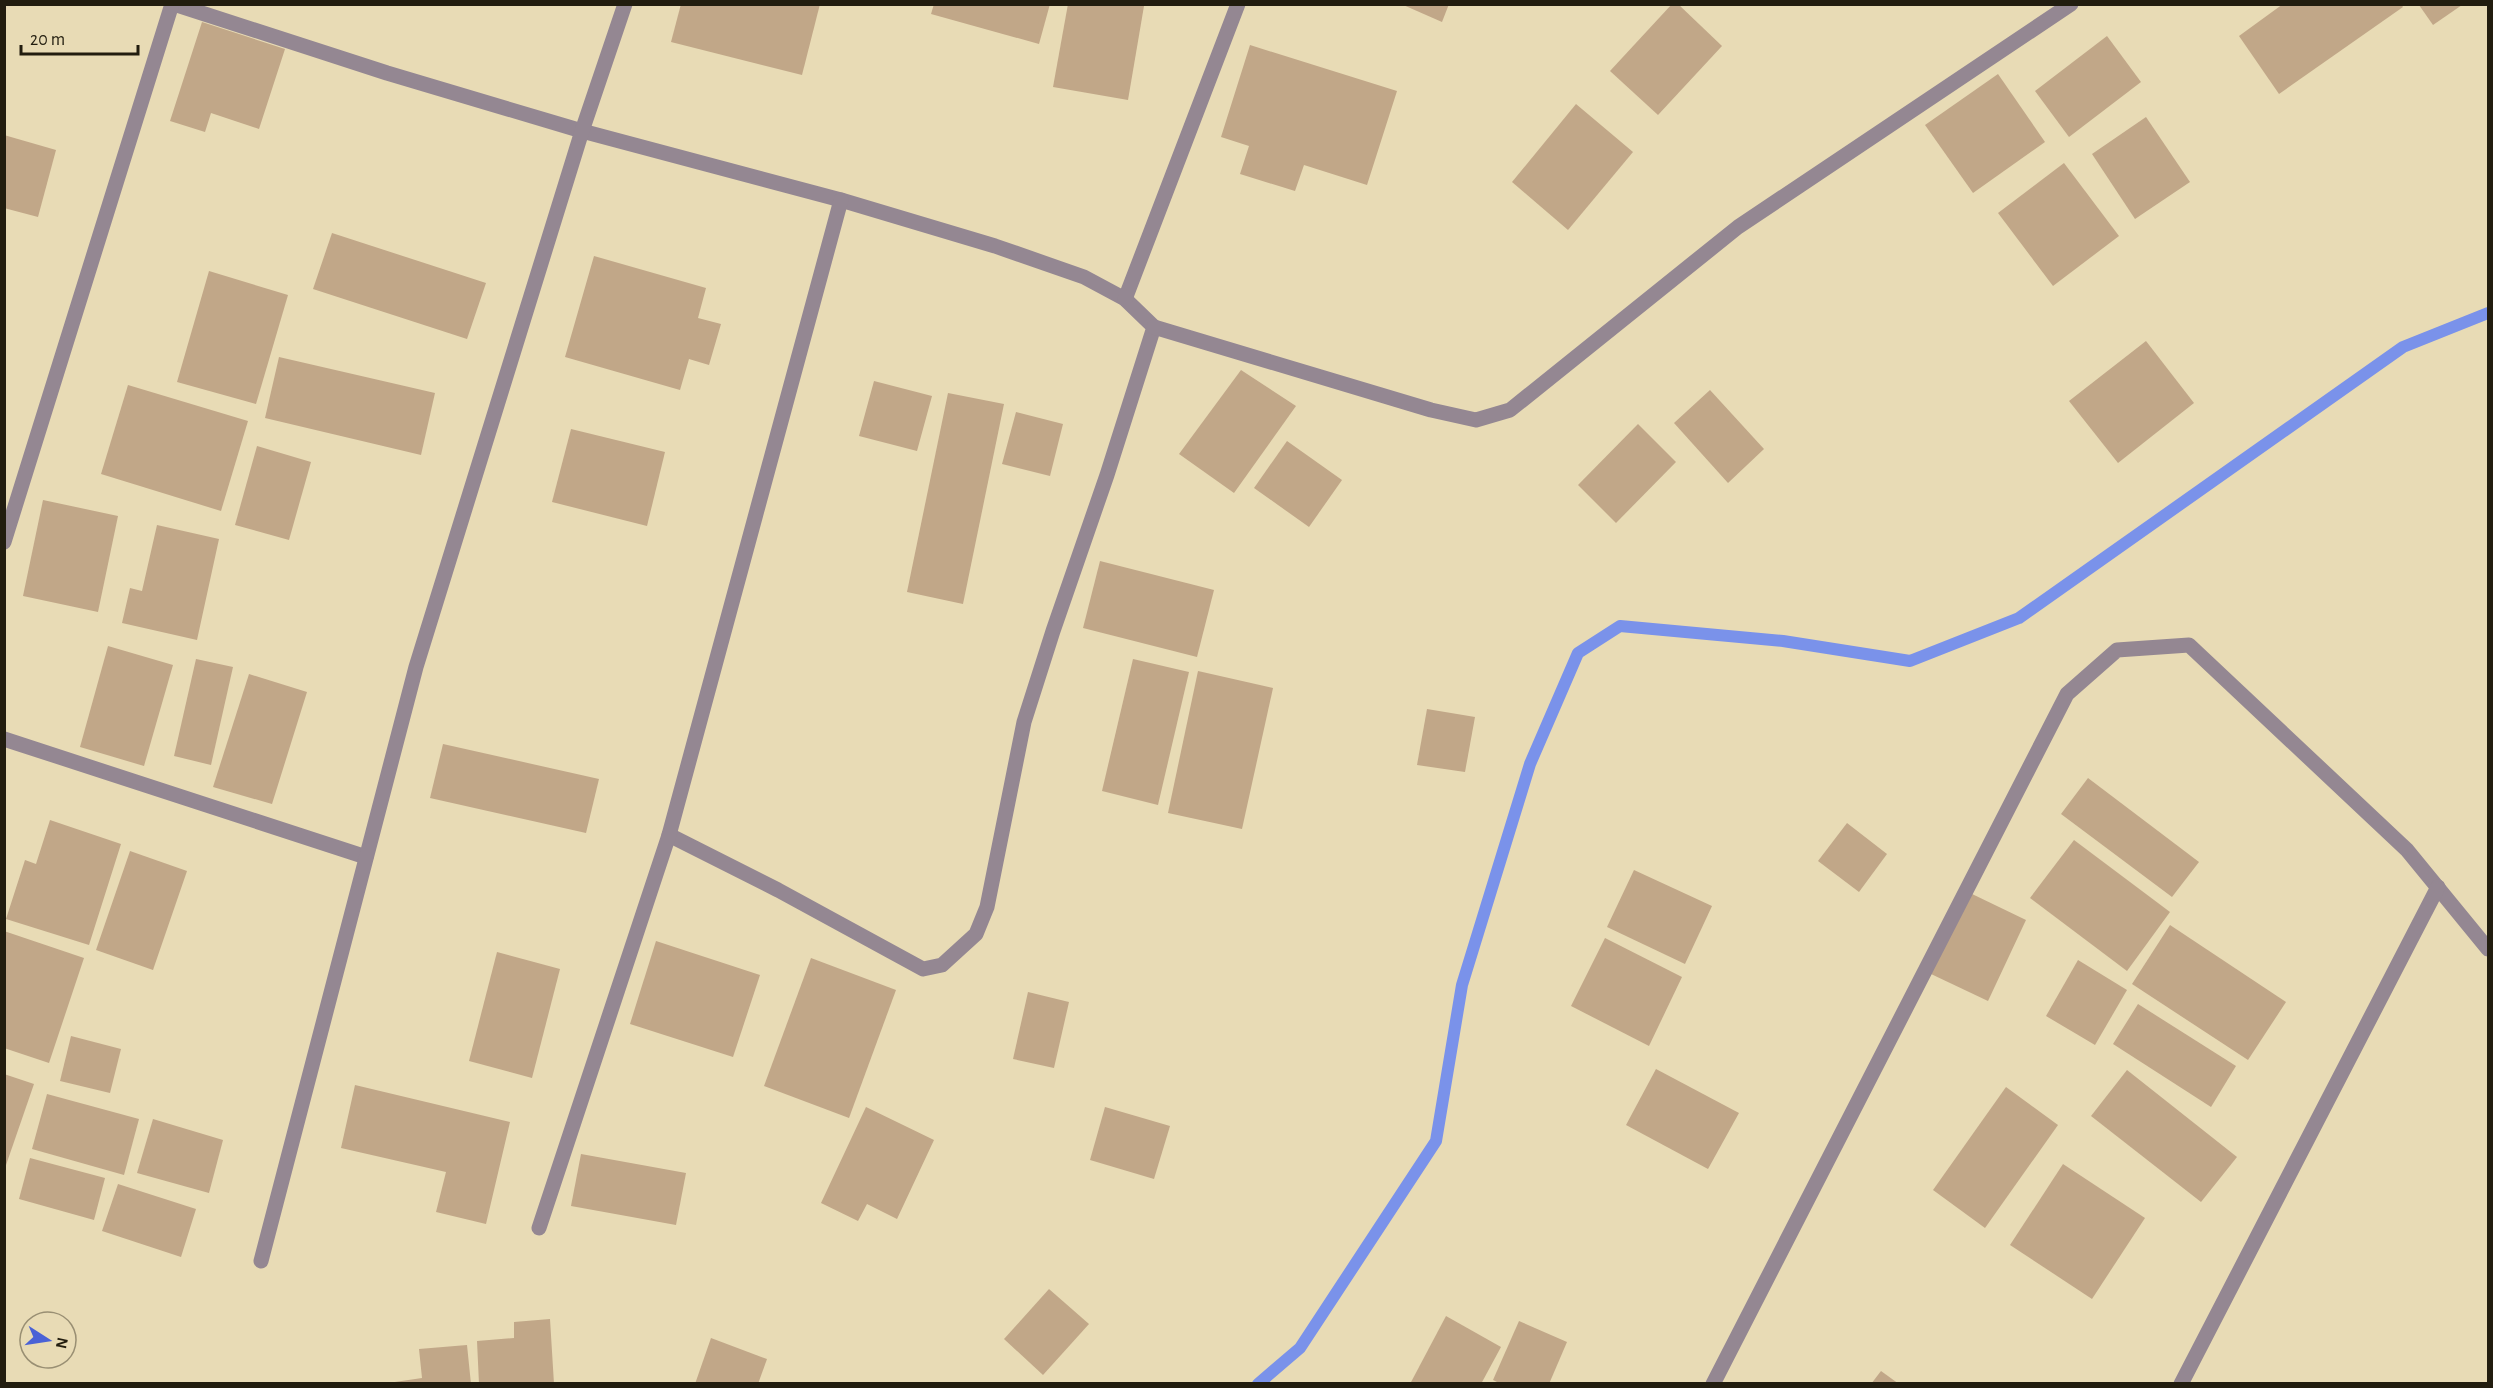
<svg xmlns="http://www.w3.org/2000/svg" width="2493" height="1388" font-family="'Alegreya Sans',sans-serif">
<rect width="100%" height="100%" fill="#e8dbb5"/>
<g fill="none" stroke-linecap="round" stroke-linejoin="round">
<path stroke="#7a92ea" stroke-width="12" d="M1258 1384 1300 1348 1436 1141 1462 985 1530 764 1578 653 1620 626 1783 641 1910 661 2019 618 2403 347 2488 313"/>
</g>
<g fill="#c1a788">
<path d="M681 4H820L802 75 671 42Z"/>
<path d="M934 4H1050L1039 44 931 14Z"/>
<path d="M1068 4 1144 6 1128 100 1053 87Z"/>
<path d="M1401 4H1449L1442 22Z"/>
<path d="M1672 4H1678L1722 46 1658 115 1610 71Z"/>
<path d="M2283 4H2401L2403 7 2279 94 2239 36Z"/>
<path d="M2419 5H2462L2433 25Z"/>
<path d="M202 22 285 49 259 129 211 113 205 132 170 121Z"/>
<path d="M2107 36 2141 82 2069 137 2035 91Z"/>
<path d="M1250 45 1397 91 1367 185 1304 165 1295 191 1240 174 1249 146 1221 137Z"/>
<path d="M1998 74 2045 142 1973 193 1925 125Z"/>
<path d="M1576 104 1633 152 1568 230 1512 182Z"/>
<path d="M2146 117 2190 182 2135 219 2092 154Z"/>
<path d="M4 135 56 150 38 217 4 208Z"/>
<path d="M2064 163 2119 236 2053 286 1998 213Z"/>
<path d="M332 233 486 283 467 339 313 289Z"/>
<path d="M594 256 706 288 698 318 721 324 709 365 689 359 680 390 565 357Z"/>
<path d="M209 271 288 295 256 404 177 382Z"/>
<path d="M2146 341 2194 403 2118 463 2069 401Z"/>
<path d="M279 357 435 393 421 455 265 418Z"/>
<path d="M1241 370 1296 406 1234 493 1179 454Z"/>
<path d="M874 381 932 396 917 451 859 436Z"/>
<path d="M128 385 248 421 221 511 101 474Z"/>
<path d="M1710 390 1764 449 1728 483 1674 423Z"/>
<path d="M948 393 1004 404 963 604 907 592Z"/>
<path d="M1016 412 1063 424 1050 476 1002 464Z"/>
<path d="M1638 424 1676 462 1616 523 1578 485Z"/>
<path d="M571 429 665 452 647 526 552 502Z"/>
<path d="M1287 441 1342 480 1309 527 1254 488Z"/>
<path d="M257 446 311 462 289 540 235 525Z"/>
<path d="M43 500 118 516 98 612 23 596Z"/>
<path d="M157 525 219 539 197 640 122 623 130 588 142 591Z"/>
<path d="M1100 561 1214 590 1197 657 1083 628Z"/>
<path d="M108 646 173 665 144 766 80 747Z"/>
<path d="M196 659 233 667 211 765 174 756Z"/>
<path d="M1133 659 1189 672 1158 805 1102 791Z"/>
<path d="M1198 671 1273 688 1242 829 1168 813Z"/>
<path d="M249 674 307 692 272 804 213 787Z"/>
<path d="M1427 709 1475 717 1465 772 1417 765Z"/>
<path d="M443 744 599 779 586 833 430 798Z"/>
<path d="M2088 778 2199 862 2172 897 2061 814Z"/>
<path d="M50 820 121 844 89 945 6 919 25 860 36 864Z"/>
<path d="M1847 823 1887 854 1859 892 1818 861Z"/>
<path d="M2074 840 2170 912 2127 971 2030 898Z"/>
<path d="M130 851 187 871 153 970 96 950Z"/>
<path d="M1634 870 1712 906 1685 964 1607 927Z"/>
<path d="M1970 893 2026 920 1988 1001 1931 974Z"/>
<path d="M2170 925 2286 1002 2248 1060 2132 984Z"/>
<path d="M4 931 84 958 49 1063 4 1048Z"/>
<path d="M1605 938 1682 977 1649 1046 1571 1006Z"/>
<path d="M656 941 760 975 733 1057 630 1024Z"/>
<path d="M497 952 560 969 532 1078 469 1061Z"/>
<path d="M811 958 896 990 849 1118 764 1086Z"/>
<path d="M2078 960 2127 990 2095 1045 2046 1016Z"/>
<path d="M1028 992 1069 1002 1054 1068 1013 1059Z"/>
<path d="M2138 1004 2236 1066 2211 1107 2113 1044Z"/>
<path d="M71 1036 121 1049 110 1093 60 1081Z"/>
<path d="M1656 1069 1739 1113 1708 1169 1626 1125Z"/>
<path d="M2127 1070 2237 1157 2201 1202 2091 1116Z"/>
<path d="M4 1074 34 1084 5 1168H4Z"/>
<path d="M355 1085 510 1122 486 1224 436 1212 446 1172 341 1148Z"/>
<path d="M2006 1087 2058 1125 1985 1228 1933 1190Z"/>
<path d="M47 1094 139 1119 124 1175 32 1149Z"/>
<path d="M866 1107 934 1140 897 1219 867 1204 858 1221 821 1203Z"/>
<path d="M1105 1107 1170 1126 1154 1179 1090 1160Z"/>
<path d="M153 1119 223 1140 209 1193 137 1173Z"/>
<path d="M581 1154 686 1173 676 1225 571 1206Z"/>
<path d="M30 1158 105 1178 94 1220 19 1199Z"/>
<path d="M2063 1164 2145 1218 2092 1299 2010 1245Z"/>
<path d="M118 1184 196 1209 181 1257 102 1231Z"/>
<path d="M1049 1289 1089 1324 1043 1375 1004 1339Z"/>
<path d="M1446 1316 1501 1347 1481 1384H1410Z"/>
<path d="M550 1319 554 1384H479L477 1341 514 1338V1322Z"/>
<path d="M1519 1321 1567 1342 1549 1384H1501L1493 1380Z"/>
<path d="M711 1338 767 1359 758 1384H695Z"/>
<path d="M467 1345 471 1384H381L422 1378 419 1349Z"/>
<path d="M1881 1371 1899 1384H1871Z"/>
</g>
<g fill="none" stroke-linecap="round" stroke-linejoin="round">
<g stroke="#948792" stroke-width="15">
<path d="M174 4 387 73 582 131 841 200 995 246 1084 277 1125 299 1154 327 1107 475 1053 631 1024 722 987 907 976 934 942 965 923 969 778 890 669 835"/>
<path d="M1125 299 1238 4"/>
<path d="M1154 327 1431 410 1476 420 1510 410 1738 227 2071 4"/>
<path d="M4 542 172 4"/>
<path d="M4 739 366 857"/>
<path d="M539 1228 669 835 841 200"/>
<path d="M261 1261 416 667 582 131 625 4"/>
<path d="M1713 1384 2067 694 2117 650 2189 645 2407 850 2488 949"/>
<path d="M2181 1384 2438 887"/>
</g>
</g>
<rect width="2493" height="1388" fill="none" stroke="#221d0f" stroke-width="12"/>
<g transform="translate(48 1340) rotate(102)"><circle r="28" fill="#e8dbb5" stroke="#998f73" stroke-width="1.5"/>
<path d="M0-4.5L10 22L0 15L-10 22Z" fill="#4a62d6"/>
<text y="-9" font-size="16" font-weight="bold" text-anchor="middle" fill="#221d0f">N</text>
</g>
<path d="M21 45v9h117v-9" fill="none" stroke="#221d0f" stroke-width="3"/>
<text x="30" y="45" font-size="18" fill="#221d0f" stroke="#e8dbb5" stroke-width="4.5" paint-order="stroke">20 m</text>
</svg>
